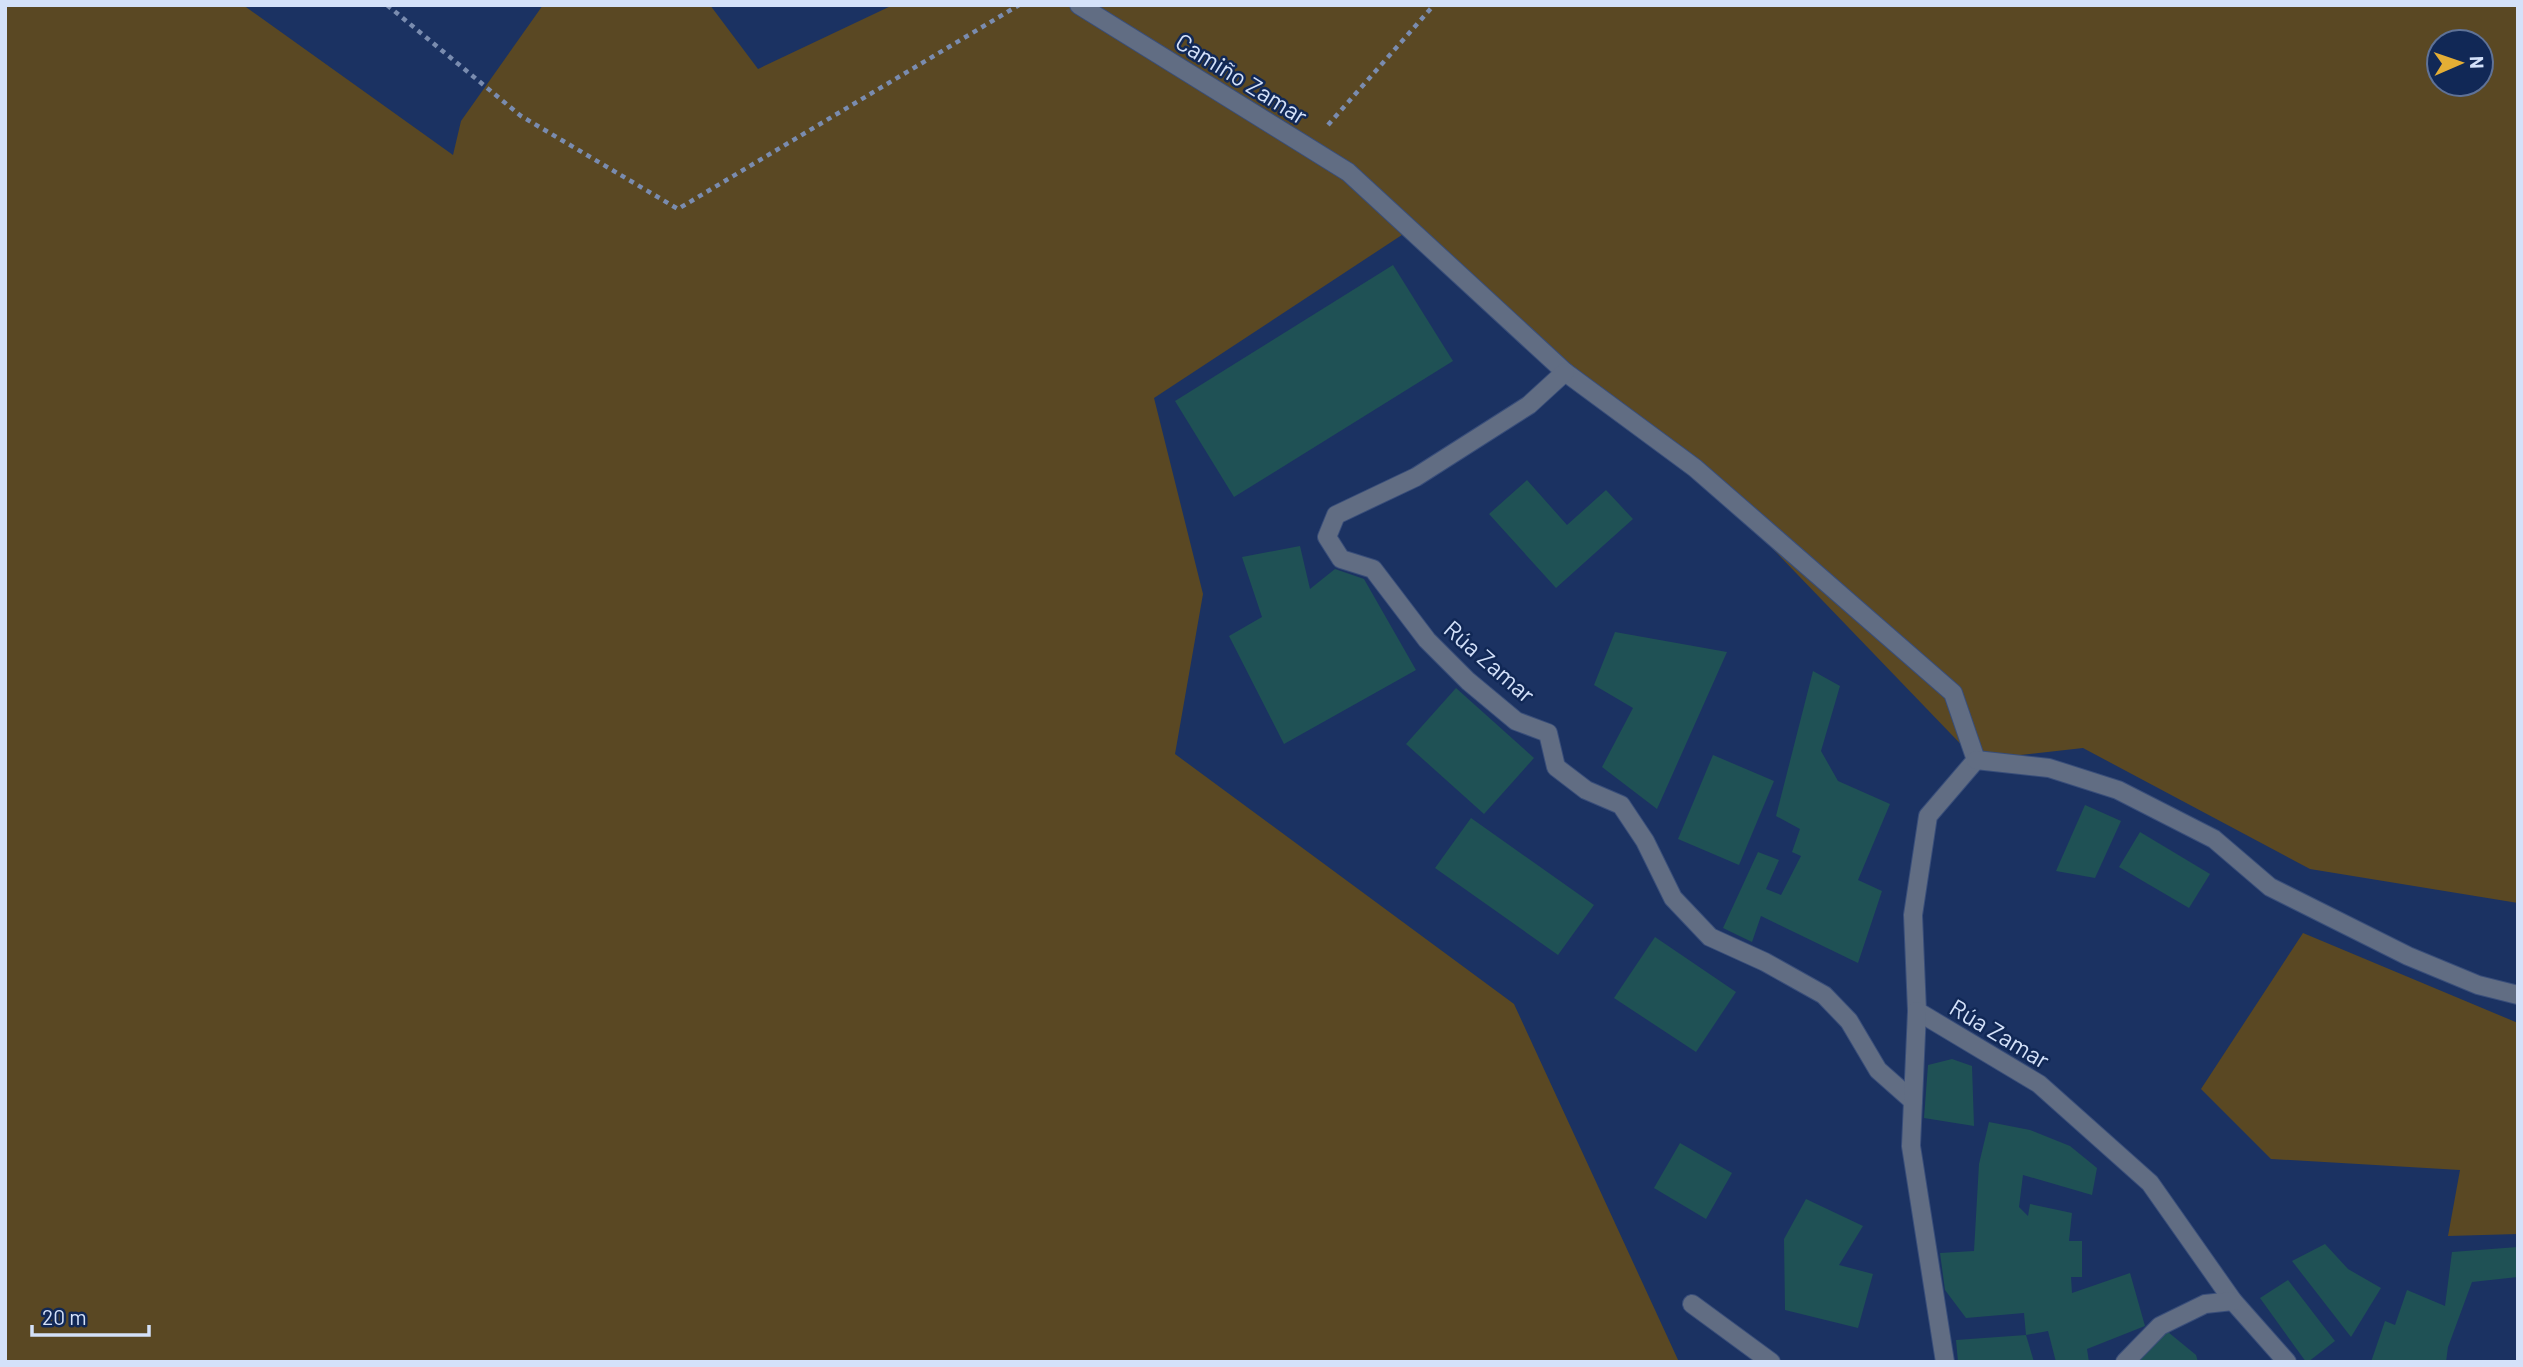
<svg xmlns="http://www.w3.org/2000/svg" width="2523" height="1367" font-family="Barlow,sans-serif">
<rect width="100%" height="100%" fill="#1b3262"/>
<g fill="#5a4823" fill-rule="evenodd">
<path d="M5 5H243L453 155 461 121 543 5H710L758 69 893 5H2518V903L2310 869 2083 748 1976 760 1695 468 1565 372 1411 229 1154 398 1203 594 1175 754 1514 1004 1679 1362H5ZM2439 42H2481V84H2439Z"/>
<path d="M2303 933 2518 1023V1234L2448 1236 2460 1170 2271 1159 2201 1089Z"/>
</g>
<g fill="#1f5155">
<path d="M1393 265 1453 361 1234 497 1175 401Z"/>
<path d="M1527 480 1567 525 1606 490 1633 519 1556 588 1489 514Z"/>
<path d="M1300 546 1310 589 1335 569 1364 579 1416 670 1284 744 1229 636 1262 617 1242 557Z"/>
<path d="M1615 632 1727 652 1657 809 1602 767 1633 708 1594 685Z"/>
<path d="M1813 671 1840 686 1821 751 1838 781 1890 804 1858 880 1882 891 1858 963 1761 916 1752 942 1723 928 1758 852 1779 860 1766 889 1781 895 1801 856 1792 852 1800 829 1776 816Z"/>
<path d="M1456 688 1534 758 1484 814 1406 744Z"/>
<path d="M1713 755 1774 781 1739 865 1678 839Z"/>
<path d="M2085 805 2121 821 2095 878 2056 871Z"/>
<path d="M1471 818 1594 905 1558 955 1435 868Z"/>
<path d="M2140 832 2210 874 2189 908 2119 867Z"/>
<path d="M1655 937 1736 992 1696 1052 1614 998Z"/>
<path d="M1952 1059 1972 1066 1974 1126 1924 1118 1928 1065Z"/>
<path d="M1989 1122 2030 1130 2070 1146 2097 1168 2092 1195 2023 1175 2019 1207 2028 1216 2030 1204 2072 1213 2069 1241H2082V1277H2071L2072 1293 2130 1273 2145 1326 2087 1349 2089 1362H2056L2048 1331 2026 1335 2024 1313 1966 1318 1945 1290 1940 1253 1974 1251 1979 1164Z"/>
<path d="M1680 1143 1732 1173 1706 1219 1654 1188Z"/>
<path d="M1806 1199 1863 1226 1839 1265 1873 1274 1858 1328 1785 1310 1784 1239Z"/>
<path d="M2325 1244 2348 1269 2381 1288 2351 1337 2292 1261Z"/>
<path d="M2518 1247V1277L2472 1282 2448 1347 2446 1362H2371L2385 1321 2395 1325 2407 1290 2445 1306 2452 1252Z"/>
<path d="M2288 1280 2335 1341 2308 1362H2306L2260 1298Z"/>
<path d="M2168 1332 2196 1355 2198 1362H2137L2154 1341Z"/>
<path d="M2026 1335 2034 1362H1958L1956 1340Z"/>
</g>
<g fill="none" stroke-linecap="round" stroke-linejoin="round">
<g stroke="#394e7a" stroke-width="20">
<g id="minor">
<path d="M1079 5 1348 172 1565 372 1695 468 1953 693 1976 760 1928 816 1913 915 1917 1011 2039 1084 2150 1183 2233 1301 2287 1362"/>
<path d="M1565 372 1529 405 1416 477 1336 515 1327 537 1341 559 1373 569 1427 640 1468 681 1516 721 1548 733 1556 767 1586 790 1621 805 1645 841 1673 898 1710 937 1765 962 1824 995 1849 1021 1878 1070 1913 1101"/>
<path d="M1976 760 2049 768 2118 790 2214 839 2270 887 2408 956 2478 985 2518 995"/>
<path d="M1917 1011 1911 1146 1945 1362"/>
<path d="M1692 1304 1771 1362"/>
<path d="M2125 1362 2160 1326 2205 1304 2233 1301"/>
</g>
</g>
<g stroke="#7a8caf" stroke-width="4.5" stroke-dasharray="5 5" stroke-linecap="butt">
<path d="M387 5 521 116 678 209 1019 5"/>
<path d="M1328 125 1434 5"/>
</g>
<use href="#minor" stroke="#616d83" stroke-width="18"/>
</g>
<g text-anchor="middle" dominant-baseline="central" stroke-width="5" stroke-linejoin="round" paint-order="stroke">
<g font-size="24" fill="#d4e1f9" stroke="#112856">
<text transform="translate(1242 78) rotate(32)">Camiño Zamar</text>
<text transform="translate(1490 661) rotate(41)">Rúa Zamar</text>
<text transform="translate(2000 1033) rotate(31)">Rúa Zamar</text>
</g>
</g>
<rect width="2523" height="1367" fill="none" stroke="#d4e1f9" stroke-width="14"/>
<g transform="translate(2460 63) rotate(88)"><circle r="33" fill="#112856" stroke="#5f7297" stroke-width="2"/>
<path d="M0-5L12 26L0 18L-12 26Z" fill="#e4ae35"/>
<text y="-10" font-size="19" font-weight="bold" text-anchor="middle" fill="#d4e1f9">N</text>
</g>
<path d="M32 1325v10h117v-10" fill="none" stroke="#d4e1f9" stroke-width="3.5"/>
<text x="42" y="1325" font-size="21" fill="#d4e1f9" stroke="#112856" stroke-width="5" paint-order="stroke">20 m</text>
</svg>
